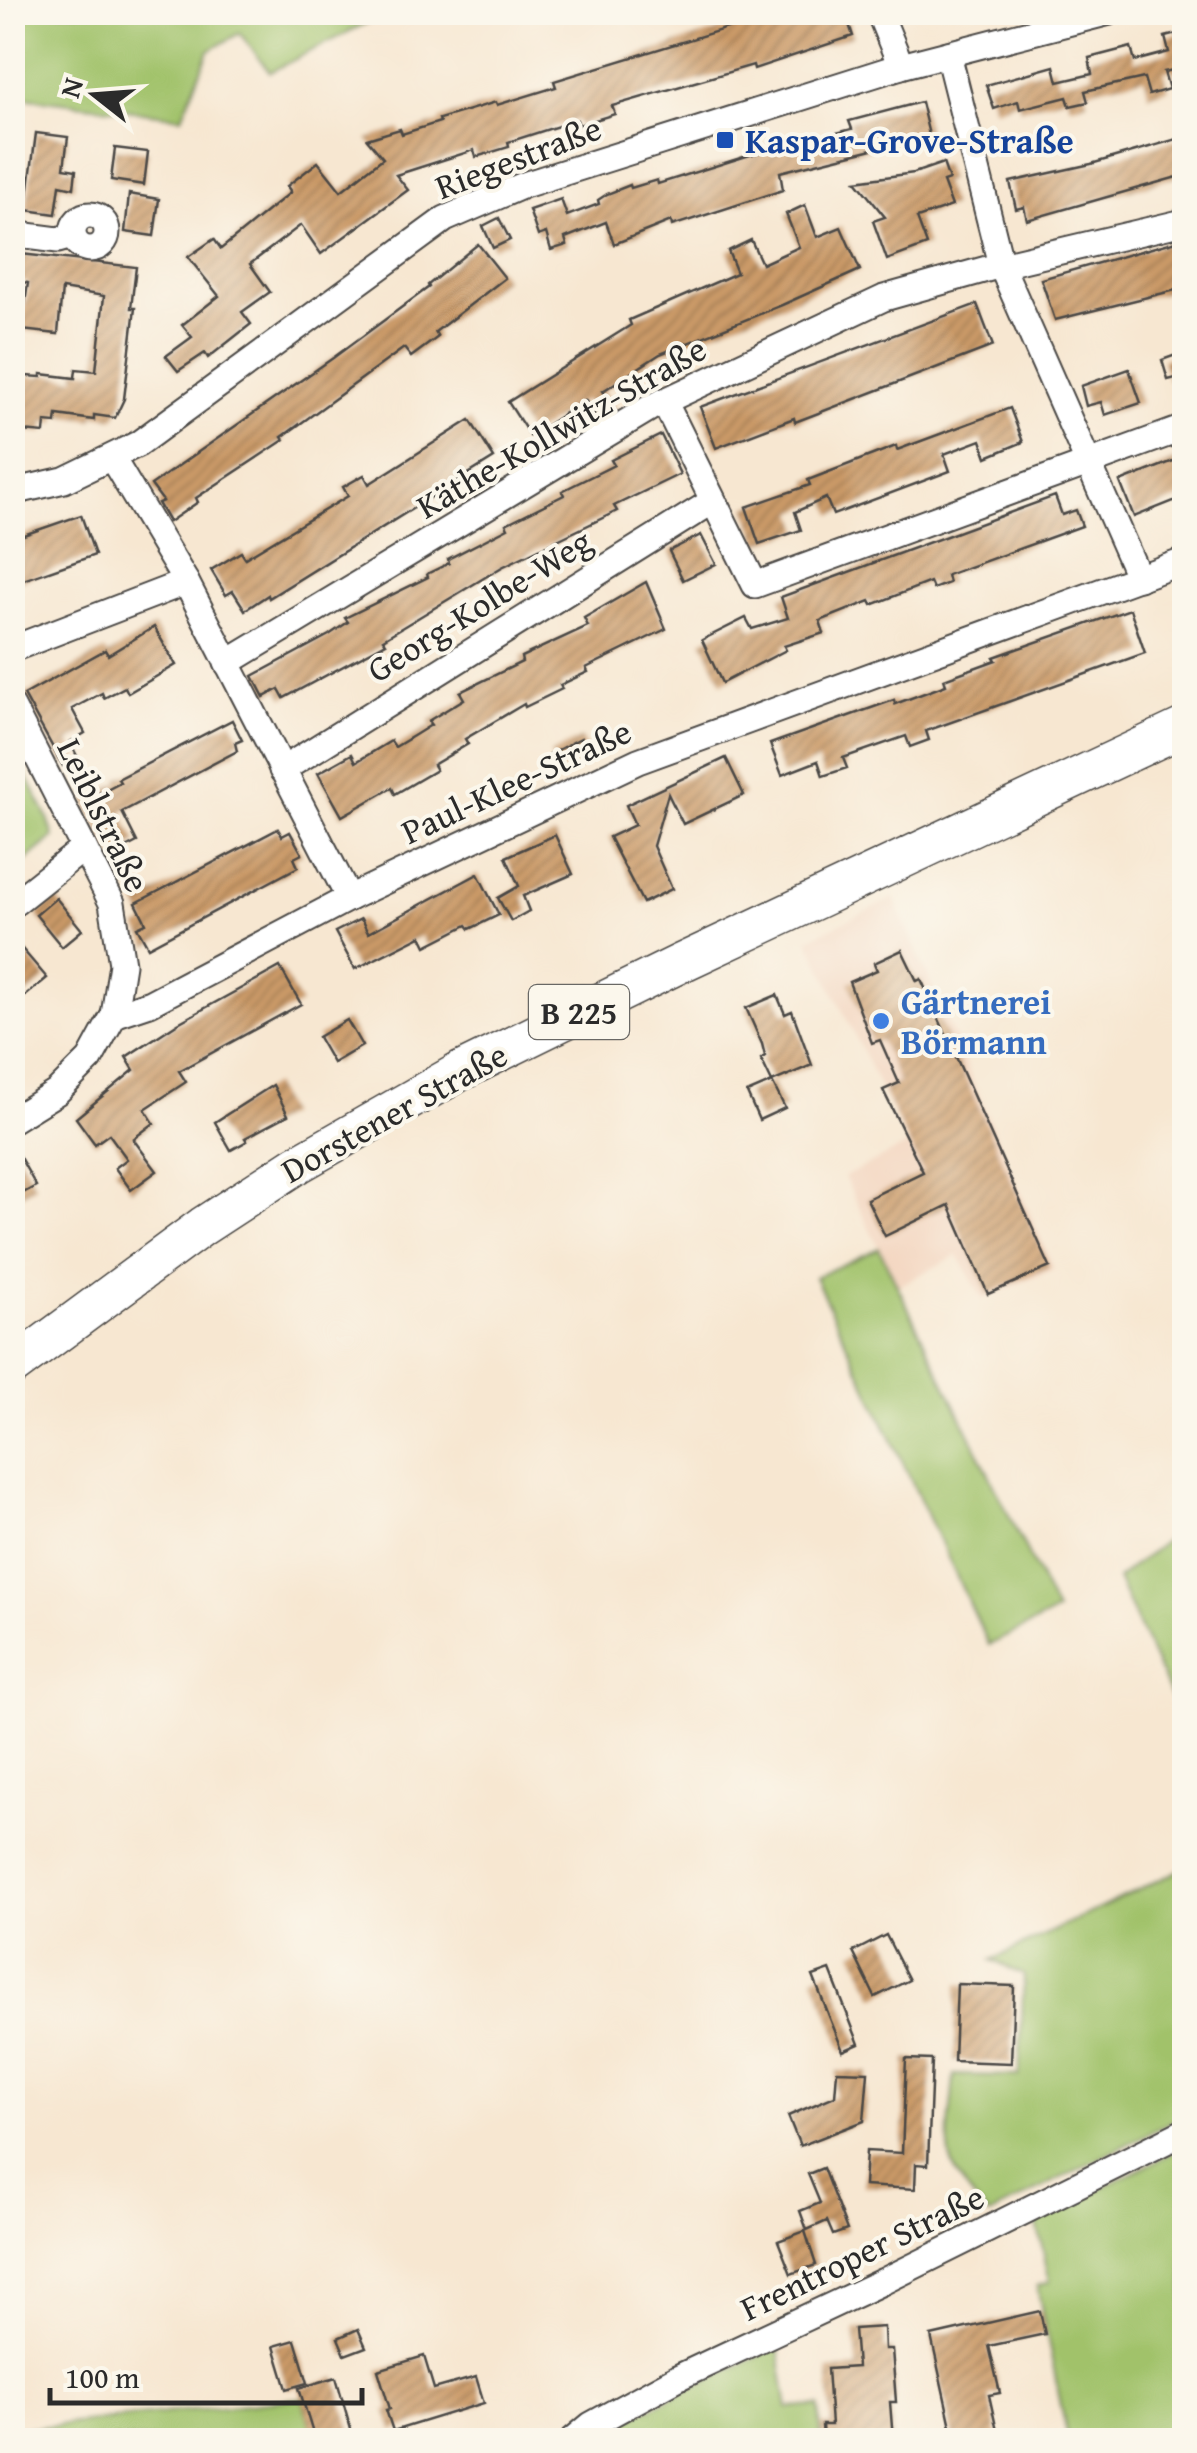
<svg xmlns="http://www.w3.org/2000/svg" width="1197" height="2453" font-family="'Gentium Book Plus',serif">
<defs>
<pattern id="building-hatch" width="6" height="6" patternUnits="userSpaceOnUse" patternTransform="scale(2.5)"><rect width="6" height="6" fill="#ca9a68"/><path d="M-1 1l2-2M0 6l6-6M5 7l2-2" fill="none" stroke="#a47e56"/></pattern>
</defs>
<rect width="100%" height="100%" fill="#fbf7ec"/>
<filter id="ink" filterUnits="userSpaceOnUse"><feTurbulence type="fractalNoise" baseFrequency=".01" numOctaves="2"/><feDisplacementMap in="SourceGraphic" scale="20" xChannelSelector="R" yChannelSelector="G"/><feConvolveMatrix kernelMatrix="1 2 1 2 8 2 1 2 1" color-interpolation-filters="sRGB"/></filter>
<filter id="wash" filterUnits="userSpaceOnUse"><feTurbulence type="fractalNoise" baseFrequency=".0048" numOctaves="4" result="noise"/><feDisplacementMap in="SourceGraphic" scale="40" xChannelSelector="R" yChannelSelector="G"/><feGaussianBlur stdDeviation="2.25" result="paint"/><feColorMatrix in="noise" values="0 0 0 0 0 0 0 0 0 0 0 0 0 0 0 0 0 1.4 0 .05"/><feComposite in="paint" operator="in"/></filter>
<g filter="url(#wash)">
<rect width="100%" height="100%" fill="#f7e7d1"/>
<path fill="#f3d4be" d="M894 898 1054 1269 983 1299 958 1255 898 1286 844 1177 908 1145 808 939Z"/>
<g fill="#a1c26b" stroke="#66764b" stroke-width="2.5">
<path d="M12 13 13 12 386 13 270 72 240 33 209 51 182 117 13 96Z"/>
<path d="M24 771 48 818 54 837 13 871V776Z"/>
<path d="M879 1248 1056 1612 989 1645 815 1277Z"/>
<path d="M1184 1526V1725L1117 1579Z"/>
<path d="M1184 1868V2115L989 2215C935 2159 949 2147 954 2075L1019 2076 1024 1975 992 1960Z"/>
<path d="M1184 2147V2440H1068L1037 2286 1050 2282 1036 2220Z"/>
<path d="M778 2346 788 2408 819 2406 821 2440H601L631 2417Z"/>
<path d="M302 2398 315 2440H13L12 2430Z"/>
</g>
<g id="blocks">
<g fill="url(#building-hatch)">
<path d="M780 12H845L853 36 754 69 753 65 612 106 615 114 579 125 577 120 508 142 509 147 476 157 474 150 396 175 408 190 321 254 301 225 250 264 270 292 242 312 251 324 208 358 205 353 178 371 166 356 192 337 182 325 219 296 188 257 214 239 221 249 291 192 287 186 318 162 341 191 383 158 367 139 400 129 402 134 440 122 439 119 496 102 497 105 556 87 554 81Z"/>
<path d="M1184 32V90L1179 91 1173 70 1164 72 1169 89 1149 95 1144 78 1085 91 1088 102 1070 106 1067 97 1020 109 1018 101 994 109 986 85 1054 66 1058 82 1092 74 1089 58 1131 47 1135 61 1169 52 1165 37Z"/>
<path d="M921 102 929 135 780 172 783 190 672 226 671 221 614 244 606 222 565 238 567 245 551 250 546 233 538 236 529 210 561 199 567 216 599 204 598 200 607 194 630 185 631 188 657 180 658 184 801 139 802 142 852 129 849 121Z"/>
<path d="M36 133 68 137 64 168 76 170 74 188 60 185 56 214 26 210Z"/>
<path d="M1184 137V175L1027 220 1024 207 1016 209 1010 182 1091 164Z"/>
<path d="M115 148 148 152 144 185 111 180Z"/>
<path d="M943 163 949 180 943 182 952 206 917 218 927 245 887 260 873 221 885 217 856 181 914 173Z"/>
<path d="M129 194 159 199 154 236 125 232Z"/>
<path d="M805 205 817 237 841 227 860 270 782 305 660 354 603 391 615 410 598 420 585 400 530 436 508 402 631 325 629 320 737 273 728 251 751 240 762 264 799 247 786 214Z"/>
<path d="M499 218 510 240 493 248 483 226Z"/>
<path d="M1184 239V288L1055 320 1041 279Z"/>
<path d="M478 244 505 278 435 332 438 337 411 357 404 348 282 437 284 440 196 498 198 502 169 522 158 503 163 501 151 485 333 358 429 287 428 285Z"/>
<path d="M12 253 136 267 131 308H135L124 399 115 418 94 415V420L57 415 56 423 45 422 44 433 12 430 15 401 23 402 26 376 41 377V374L75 378 76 369 96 371 104 296 62 289 58 334 21 330 28 283 12 280Z"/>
<path d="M977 304 993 346 795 422 794 418 716 448 700 407Z"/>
<path d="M1184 352V376L1168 380 1162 360Z"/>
<path d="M1129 369 1141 403 1105 415 1101 402 1086 406 1081 386Z"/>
<path d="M1010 408 1023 442 987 457 981 440 944 454 950 471 833 515 826 498 795 512 801 530 759 544 746 507 810 485 808 480 896 446 897 450Z"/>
<path d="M470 420 494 458 269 598 268 595 245 610 233 591 226 595 211 570 241 552 245 558 348 496 343 487 364 475 369 484Z"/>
<path d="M661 435 680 474 614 506 617 511 502 567 383 639 386 643 284 698 279 689 264 697 253 676 329 635 348 622 345 618 428 577 427 574 449 563 448 559 508 528 506 524 564 495 562 491 614 465 611 460Z"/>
<path d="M1181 458 1184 468V497L1134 517 1120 482Z"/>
<path d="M1055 496 1062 515 1076 510 1082 526 947 575 949 583 933 589 930 582 872 605 870 601 820 621 824 633 784 646 786 650 722 683 702 640 746 618 752 629 788 618 781 597Z"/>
<path d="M81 515 95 555 12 584V539Z"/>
<path d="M701 535 716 564 683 580 669 551Z"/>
<path d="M646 582 666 629 586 668 588 672 560 685 562 689 525 707 524 704 465 739 468 744 433 765 436 770 395 794 392 788 342 816 318 773 352 754 356 762 391 741 395 747 415 735 431 725 428 721 464 699 460 692 522 662 521 657 588 626 584 618Z"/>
<path d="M1130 609 1145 653 926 731 929 740 910 747 906 736 843 758 847 768 823 776 818 761 782 775 770 744 894 700 895 704 946 685 944 679 996 660 994 657Z"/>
<path d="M154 627 176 665 128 693 125 687 104 698 102 693 72 709 85 733 70 742 78 758 63 766 24 695 105 650 108 655Z"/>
<path d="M232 720 242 740 235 743 237 751 122 812 137 842 112 855 84 801 120 782 118 779Z"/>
<path d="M581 738 590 756 559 771 550 754Z"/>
<path d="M726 758 744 795 683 824 668 794 653 846 672 889 643 903 609 837 635 825 626 805Z"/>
<path d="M278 829 282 836 290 832 302 854 294 858 298 867 148 947 137 927 146 923 136 903Z"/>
<path d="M555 835 573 874 523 896 529 911 511 921 498 898 519 886 506 857Z"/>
<path d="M478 874 499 915 470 929 467 925 426 946 421 936 355 969 335 932 361 919 368 933Z"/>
<path d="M56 898 82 930 62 947 36 915Z"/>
<path d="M12 937 47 978 12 1007Z"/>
<path d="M902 950 917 981 921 979 1050 1267 988 1294 949 1205 885 1236 867 1199 923 1172 883 1090 899 1083 880 1040 872 1043 849 982 877 970 874 963Z"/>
<path d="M280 967 301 1004 179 1071 186 1082 145 1109 154 1123 133 1139 157 1171 131 1190 115 1168 127 1159 109 1134 95 1144 76 1118 134 1070 126 1057 178 1023Z"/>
<path d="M777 995 785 1014 792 1011 812 1065 772 1082 761 1059 765 1056 762 1044 746 1008Z"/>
<path d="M347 1020 362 1046 333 1063 318 1037Z"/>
<path d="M772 1082 785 1108 759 1120 747 1093Z"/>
<path d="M273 1085 288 1115 245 1138 247 1141 231 1150 215 1122Z"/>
<path d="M12 1143 36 1186 12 1199Z"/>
<path d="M886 1935 909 1980 875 1997 853 1952Z"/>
<path d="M830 1970 859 2044 843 2051 813 1976Z"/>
<path d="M957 1984 1014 1986 1011 2063 954 2061Z"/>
<path d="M906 2059 932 2060 928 2165 916 2164 915 2189 864 2186 866 2151 902 2153Z"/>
<path d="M837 2071 868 2072 864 2121 800 2146 788 2116 835 2096Z"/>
<path d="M823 2168 847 2230 833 2235 827 2221 807 2230 800 2211 820 2203 808 2174Z"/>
<path d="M805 2231 816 2265 791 2274 778 2241Z"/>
<path d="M1040 2311 1045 2334 989 2346 1000 2393 989 2395 999 2440H954L931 2336Z"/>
<path d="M884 2327 885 2349H892L896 2402H890L893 2440H823L822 2425H831L827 2369 857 2367 854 2329Z"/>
<path d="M358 2329 366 2347 345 2355 338 2338Z"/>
<path d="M295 2340 308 2383 287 2389 274 2346Z"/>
<path d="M424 2356 434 2389 476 2377 484 2403 393 2431 386 2410 390 2409 378 2370Z"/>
<path d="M336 2377 354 2440H315L299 2388Z"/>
</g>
</g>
</g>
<g filter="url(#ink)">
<use href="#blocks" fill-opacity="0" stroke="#4a4744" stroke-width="2.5"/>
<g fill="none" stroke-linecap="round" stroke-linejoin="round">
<g stroke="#4a4744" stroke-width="29">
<g id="minor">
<path d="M879 12 901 66"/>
<path d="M948 54 1001 265 1139 578"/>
<circle cx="90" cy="232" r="17"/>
<path d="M12 234 58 240 72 236"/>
<path d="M664 401 755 585 1184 428"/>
<path d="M112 458 186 582 349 898 638 761 1184 561"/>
<path d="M12 492 64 480 138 444 445 219 524 185 901 66 1110 12"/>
<path d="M12 649 186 582"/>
<path d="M227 663 650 408 884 298 1001 265 1184 222"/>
<path d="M12 707 112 903 122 964 114 1015 90 1059 57 1092 12 1120"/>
<path d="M282 770 713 501"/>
<path d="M12 905 84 848"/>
<path d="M114 1015 150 1003 349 898"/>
<path d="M573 2440 591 2425 677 2378 884 2281 1184 2132"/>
</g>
</g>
<g stroke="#4a4744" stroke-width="41">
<path id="primary" d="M12 1367 203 1226 298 1164 461 1071 681 963 1184 727"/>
</g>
<use href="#minor" stroke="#fff" stroke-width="25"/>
<use href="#primary" stroke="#fff" stroke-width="38"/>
</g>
</g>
<rect fill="#1a4fb4" stroke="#fbf7ec" stroke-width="4" x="715" y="130" width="20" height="20" rx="5"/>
<circle fill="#3f7fe0" stroke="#fbf7ec" stroke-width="4" cx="881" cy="1021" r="10"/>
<g text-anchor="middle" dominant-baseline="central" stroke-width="8" stroke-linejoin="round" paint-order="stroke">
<rect fill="#fbf7ec" stroke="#696865" stroke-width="2.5" x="529" y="985" width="100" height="54" rx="8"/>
<g font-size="32" font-weight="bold" fill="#2b2b2b">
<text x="579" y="1012">B 225</text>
</g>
<g font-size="35" font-weight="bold" fill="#164399" stroke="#fbf7ec" text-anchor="start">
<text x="745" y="140">Kaspar-Grove-Straße</text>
</g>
<g font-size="35" fill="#2b2b2b" stroke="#fbf7ec">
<text transform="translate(518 157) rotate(-21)">Riegestraße</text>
<text transform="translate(561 427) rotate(-30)">Käthe-Kollwitz-Straße</text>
<text transform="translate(479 605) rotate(-32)">Georg-Kolbe-Weg</text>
<text transform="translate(516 781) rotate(-25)">Paul-Klee-Straße</text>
<text transform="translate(104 815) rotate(64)">Leiblstraße</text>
<text transform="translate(394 1112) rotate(-29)">Dorstener Straße</text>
<text transform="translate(862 2252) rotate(-26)">Frentroper Straße</text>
</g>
<g font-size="35" font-weight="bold" fill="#366cbe" stroke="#fbf7ec" text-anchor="start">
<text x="901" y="1001">Gärtnerei<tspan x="901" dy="40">Börmann</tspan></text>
</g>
</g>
<rect width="1197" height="2453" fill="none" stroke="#fbf7ec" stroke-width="50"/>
<g transform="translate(95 95) rotate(287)" stroke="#fbf7ec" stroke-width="8" paint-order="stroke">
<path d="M0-8L18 38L0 25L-18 38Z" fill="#2b2b2b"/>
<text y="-15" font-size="28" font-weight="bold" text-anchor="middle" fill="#2b2b2b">N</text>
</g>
<path d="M50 2388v15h312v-15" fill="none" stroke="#2b2b2b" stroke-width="5"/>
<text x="65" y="2388" font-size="30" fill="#2b2b2b" stroke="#fbf7ec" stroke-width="8" paint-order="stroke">100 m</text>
</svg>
